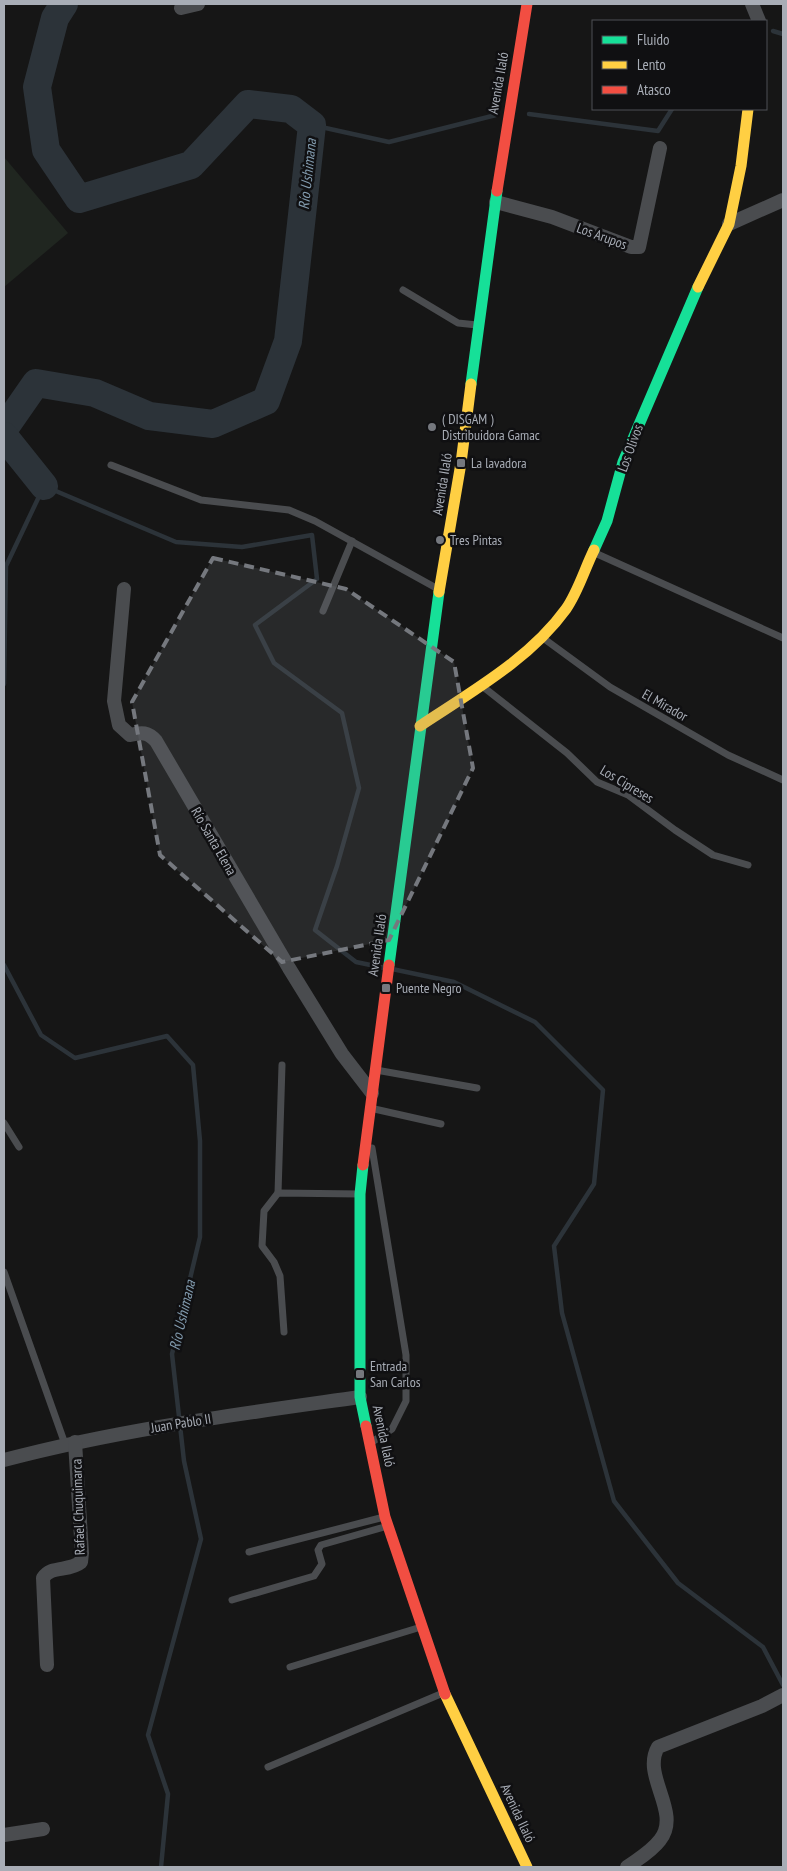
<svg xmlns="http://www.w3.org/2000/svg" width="787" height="1871" font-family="'PT Sans Narrow',sans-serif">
<rect width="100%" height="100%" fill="#161616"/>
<path fill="#202620" d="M4 157 68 233 4 287Z"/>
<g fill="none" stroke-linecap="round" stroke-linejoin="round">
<g stroke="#2c3339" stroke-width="4.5">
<path d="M773 31 783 34"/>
<path d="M529 114 658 131 672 109"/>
<path d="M312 125 389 142 496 115"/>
<path d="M4 684 6 566 44 486 176 542 242 547 312 535 317 579 255 625 274 663 342 713 359 788 337 866 315 930 356 962 385 968"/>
<path d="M4 965 41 1035 75 1058 167 1036 193 1065 200 1141V1237L172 1354 184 1461 201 1539 148 1735 168 1794 161 1867"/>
<path d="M392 969 454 982 535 1022 603 1090 594 1184 554 1246 562 1313 614 1501 678 1583 763 1647 783 1685"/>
</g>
<g stroke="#2c3339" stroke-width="28">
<path d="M4 429 36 383 95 393 149 416 213 424 266 401 288 341 312 125 291 109 248 104 191 165 79 199 46 150 37 87 55 18 64 4"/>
<path d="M4 436 44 486"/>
</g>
<g stroke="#4a4c4f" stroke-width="7">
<path d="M403 290 458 323 477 325"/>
<path d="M111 465 201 500 289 510 315 521 438 589"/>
<path d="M595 553 783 638"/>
<path d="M323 611 352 541"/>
<path d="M543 638 610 687 728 755 783 780"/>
<path d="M482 686 567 753 597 782 628 795 675 830 713 855 748 865"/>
<path d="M376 1070 477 1088"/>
<path d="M370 1108 441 1124"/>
<path d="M4 1123 19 1147"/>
<path d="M278 1193 282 1065"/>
<path d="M4 1272 65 1444"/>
<path d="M284 1332 280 1276 274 1262 262 1246 264 1211 278 1193 360 1194"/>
<path d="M372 1442 392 1429 406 1401V1355L372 1148"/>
<path d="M249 1552 384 1517"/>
<path d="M232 1600 314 1576 322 1564 318 1550 321 1545 388 1526"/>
<path d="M290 1667 421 1627"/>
<path d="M268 1767 443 1693"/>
</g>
<g stroke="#4a4c4f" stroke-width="14">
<path d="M752 4 759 21"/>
<path d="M181 8 198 4"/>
<path d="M496 202 552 217 631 247H639L660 148"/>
<path d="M729 224 783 200"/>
<path d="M124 589 114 701 119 725 130 735C142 732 148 732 156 741L289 968 342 1054 372 1093"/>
<path d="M4 1460C121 1429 240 1414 360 1397"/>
<path d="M47 1665 43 1578C51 1565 69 1572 81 1562L82 1553 75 1442"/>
<path d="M4 1835 43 1829"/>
<path d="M627 1867C638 1859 651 1852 660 1840 682 1812 641 1776 658 1747L762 1706 783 1695"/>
</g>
<g stroke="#16e098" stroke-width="11">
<path d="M471 384 497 191"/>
<path d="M594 550 607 521 623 462 698 287"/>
<path d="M389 965 439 592"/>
<path d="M363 1165 360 1194V1397L366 1426"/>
</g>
<g stroke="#ffcf43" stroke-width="11">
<path d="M698 287 729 224 741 166 748 109"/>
<path d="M439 592 461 463 471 384"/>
<path d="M420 726C471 692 530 659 566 609 578 592 585 568 594 550"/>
<path d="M445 1694 527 1867"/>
</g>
<g stroke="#f24e42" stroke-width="11">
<path d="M497 191 527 4"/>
<path d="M363 1165 389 965"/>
<path d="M366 1426 385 1517 445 1694"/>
</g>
</g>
<path fill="#75787e" fill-opacity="0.2" stroke="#75787e" stroke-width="4" stroke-dasharray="10 6" stroke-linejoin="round" d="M213 558 346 589 454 662 473 768 389 940 282 962 160 855 132 702Z"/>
<g fill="#75787e" stroke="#101012" stroke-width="2">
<circle cx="432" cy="427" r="5"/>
<rect x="456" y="458" width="10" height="10" rx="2.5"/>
<circle cx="440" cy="540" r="5"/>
<rect x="381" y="983" width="10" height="10" rx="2.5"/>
<rect x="355" y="1369" width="10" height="10" rx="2.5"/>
</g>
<g text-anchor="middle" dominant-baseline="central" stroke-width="5" stroke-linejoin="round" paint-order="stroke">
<g font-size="14" fill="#a8adb6" stroke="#101012">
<text transform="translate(498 83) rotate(-80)">Avenida Ilaló</text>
<text transform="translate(602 236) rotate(20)">Los Arupos</text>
<text transform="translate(630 448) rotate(-70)">Los Olivos</text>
<text transform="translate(442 484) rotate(-81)">Avenida Ilaló</text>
<text transform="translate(665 705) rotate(30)">El Mirador</text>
<text transform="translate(627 784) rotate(31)">Los Cipreses</text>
<text transform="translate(214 841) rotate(60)">Río Santa Elena</text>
<text transform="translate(377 945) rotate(-82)">Avenida Ilaló</text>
<text transform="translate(181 1423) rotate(-9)">Juan Pablo II</text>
<text transform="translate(384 1436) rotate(78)">Avenida Ilaló</text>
<text transform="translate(78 1507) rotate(-92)">Rafael Chuquimarca</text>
<text transform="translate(518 1813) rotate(65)">Avenida Ilaló</text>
</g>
<g font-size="14" fill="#a8adb6" stroke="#101012" text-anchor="start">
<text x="442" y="419">( DISGAM )<tspan x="442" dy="16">Distribuidora Gamac</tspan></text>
<text x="471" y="463">La lavadora</text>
<text x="450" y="540">Tres Pintas</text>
<text x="396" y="988">Puente Negro</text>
<text x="370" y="1366">Entrada<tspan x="370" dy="16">San Carlos</tspan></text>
</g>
<g font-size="15" font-style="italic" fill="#829bae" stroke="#101012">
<text transform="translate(307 174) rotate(-84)">Río Ushimana</text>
<text transform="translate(182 1315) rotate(-77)">Río Ushimana</text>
</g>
</g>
<rect width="787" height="1871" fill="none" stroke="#a8adb6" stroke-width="10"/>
<rect x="592" y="20" width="175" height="90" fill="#101012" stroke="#4d4f54"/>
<rect x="602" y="36" width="25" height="8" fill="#16e098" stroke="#4d4f54"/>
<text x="637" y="45" font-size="15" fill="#a8adb6">Fluido</text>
<rect x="602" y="61" width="25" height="8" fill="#ffcf43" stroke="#4d4f54"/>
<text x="637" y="70" font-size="15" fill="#a8adb6">Lento</text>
<rect x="602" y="86" width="25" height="8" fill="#f24e42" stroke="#4d4f54"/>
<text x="637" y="95" font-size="15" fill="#a8adb6">Atasco</text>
</svg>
